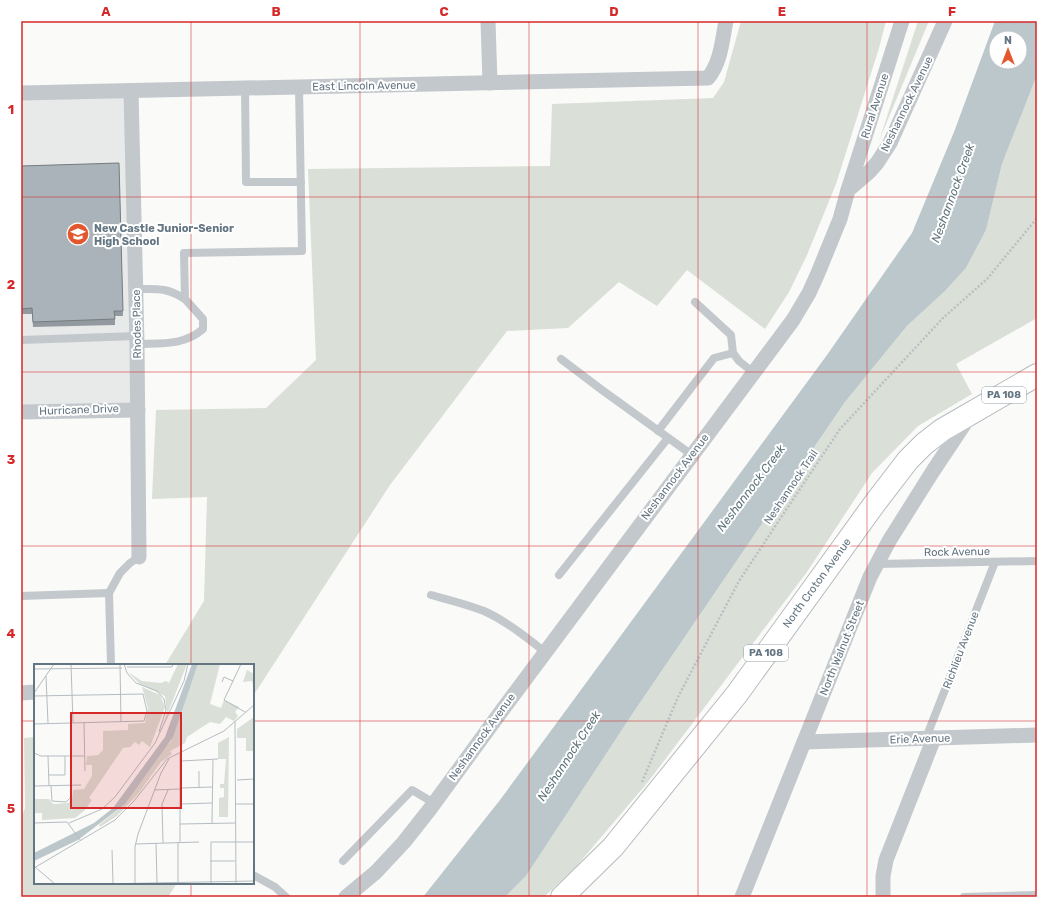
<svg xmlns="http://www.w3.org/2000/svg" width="1058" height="918" font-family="Rubik,sans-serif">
<rect width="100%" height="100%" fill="#fafaf8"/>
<path fill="#e8e9e9" d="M131 91 138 410 21 412V93Z"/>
<g fill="#dadfd7">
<path d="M741 21H886L879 48 836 184 807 255 789 292 765 329 687 270 657 306 619 282 568 328 507 331 390 485 253 696V665H165L204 601 207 497 152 499 156 410 266 408 316 360 308 169 550 166 552 104 713 98 724 82Z"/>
<path d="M918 21H929L879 141Z"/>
<path d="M1037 75V318L956 364 972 394 918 426 872 473 807 572 648 782 575 868 544 897H505L526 876 635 710 845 402 907 326 945 291 966 268 986 230 1002 164Z"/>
<path d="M35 737V883H177L168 897H21V819L25 808 24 738Z"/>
</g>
<path fill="#bbc7cb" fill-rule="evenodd" d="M995 21H1037V75L1002 164 986 230 966 268 945 291 907 326 845 402 635 710 526 876 505 897H423L500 800 827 355 912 233 954 132ZM996 38H1020V62H996Z"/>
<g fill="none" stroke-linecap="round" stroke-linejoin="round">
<g stroke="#b5babe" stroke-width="24">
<path id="primary" d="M562 897 613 847 737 694 875 503 908 460 924 444 942 430 1037 375"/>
</g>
<path stroke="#bbbfc2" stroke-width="2.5" stroke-dasharray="2 2" stroke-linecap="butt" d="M642 782 678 697 739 581 782 516 840 429 943 318 987 279 1037 218"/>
<g stroke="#c3c8cc" stroke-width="8">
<path d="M245 88 246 182H301"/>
<path d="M136 289C157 289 166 287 185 299L184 253 302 251 299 87"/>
<path d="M695 302 731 335 733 353"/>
<path d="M21 340 137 336"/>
<path d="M137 344C160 343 184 346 203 329V319L185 299"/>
<path d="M561 359 602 390 692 455"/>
<path d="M658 431 714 358 733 353 739 361 754 373"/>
<path d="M877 564 1037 561"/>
<path d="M559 575 668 438"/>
<path d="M431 595C449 600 466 604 484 611 506 621 526 637 545 652"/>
<path d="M21 596 109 593"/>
<path d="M111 665 109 593 120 573 130 563 139 557"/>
<path d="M926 738 995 562"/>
<path d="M343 861 412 790 434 803"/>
<path d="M253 875 275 887 286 897"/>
<path d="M964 897 1037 895"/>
</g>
<g stroke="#c3c8cc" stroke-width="15">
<path d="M488 21 490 83"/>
<path d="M131 91 137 344 139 557"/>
<path d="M21 93 708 78C721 62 722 41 726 21"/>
<path d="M848 190 902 21"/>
<path d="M21 412 138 410"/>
<path d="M21 693 35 692"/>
<path d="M804 742 1037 735"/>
<path d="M346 897 376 872 404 842 430 809 503 709 793 320 809 293 818 273 840 219 848 190 869 172 877 163 890 143 945 21"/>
<path d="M742 897 870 577 889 541 933 471 969 417"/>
<path d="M883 897V876L886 860 934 738"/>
</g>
<use href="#primary" stroke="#fff" stroke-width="22"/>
</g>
<path fill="#929a9f" d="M119 163 123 316H115V325L33 327 32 314H21V166Z"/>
<path fill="#aab3b9" stroke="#777d82" d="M119 163 123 311H114L115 319 33 322 32 308 21 309V166Z"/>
<path fill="none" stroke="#d62828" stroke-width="1" stroke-opacity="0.55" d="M191 21V665M360 21V897M529 21V897M698 21V897M867 21V897M21 197H1037M21 372H1037M21 546H1037M21 721H35M253 721H1037M191 883V897"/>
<defs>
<g id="school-disc" transform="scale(1.15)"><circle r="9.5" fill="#e4572e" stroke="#fff"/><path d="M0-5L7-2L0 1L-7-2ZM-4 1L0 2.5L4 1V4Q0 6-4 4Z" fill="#fff"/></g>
</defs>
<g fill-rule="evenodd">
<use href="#school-disc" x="78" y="234"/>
</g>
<g text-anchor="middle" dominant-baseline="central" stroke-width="4" stroke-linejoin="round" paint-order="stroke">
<g fill="#fff" stroke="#939fa8" stroke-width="1">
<rect x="982" y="387" width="44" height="16" rx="3"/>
<rect x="744" y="645" width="44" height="16" rx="3"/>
</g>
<g font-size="10" font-weight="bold" fill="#657683">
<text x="1004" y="395">PA 108</text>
<text x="766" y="653">PA 108</text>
</g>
<g font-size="11" fill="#657683" stroke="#fff">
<text transform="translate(364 86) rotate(-1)">East Lincoln Avenue</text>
<text transform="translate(907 104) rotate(-64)">Neshannock Avenue</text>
<text transform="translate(875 106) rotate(-72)">Rural Avenue</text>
<text transform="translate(137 324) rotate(-91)">Rhodes Place</text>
<text transform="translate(79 410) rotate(-2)">Hurricane Drive</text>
<text transform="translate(675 477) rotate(-53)">Neshannock Avenue</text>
<text transform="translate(791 487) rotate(-56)">Neshannock Trail</text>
<text transform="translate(957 552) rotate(-1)">Rock Avenue</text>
<text transform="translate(817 583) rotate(-54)">North Croton Avenue</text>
<text transform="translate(842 648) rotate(-68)">North Walnut Street</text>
<text transform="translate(961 650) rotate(-69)">Richlieu Avenue</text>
<text transform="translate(482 737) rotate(-54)">Neshannock Avenue</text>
<text transform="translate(920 739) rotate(-2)">Erie Avenue</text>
</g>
<g font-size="11" font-weight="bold" fill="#657683" stroke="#fff" text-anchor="start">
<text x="94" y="228">New Castle Junior-Senior<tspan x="94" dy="13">High School</tspan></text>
</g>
<g font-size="12" font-style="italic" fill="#60757c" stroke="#fff">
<text transform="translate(953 193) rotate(-70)">Neshannock Creek</text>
<text transform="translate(751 488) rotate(-53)">Neshannock Creek</text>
<text transform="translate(569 756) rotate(-57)">Neshannock Creek</text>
</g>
</g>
<g transform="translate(34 664)">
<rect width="220" height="220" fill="#fafaf8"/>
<path d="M144 0H153L128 64 133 48 131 32 106 20 94 8 108 17 127 19 132 17 135 19ZM164 0H186L176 40 187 44 190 36 205 43 201 48 204 52 200 57 192 53 186 60 176 58 153 73 151 79 136 87 138 90 127 98 104 130 83 152 66 163 65 161 91 140 124 91 137 77ZM213 6 220 10 219 22 218 17 209 18ZM108 23 126 31 131 43 116 83 108 77 105 81 101 78 96 83 89 84 55 134 58 136 51 146 41 154 8 156V149H1L0 135H15L19 140 34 139 38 136 39 126 50 125 58 112V101H52L53 92 64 91 69 86V67L94 66V60L111 59 114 44ZM220 53V87H212V74H203V65ZM195 73 194 153H185V134L190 133V124H186V120H190L192 95H184V79Z" fill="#dadfd7"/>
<path d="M158 0H164L139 73 91 140 44 176 0 197V189L60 159 79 144 131 73Z" fill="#bbc7cb"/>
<path fill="none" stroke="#b5bdc2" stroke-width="1" d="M37 0 39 59M86 0 87 58M90 0 93 9 102 19 123 27 130 35 132 46 125 68M207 0 190 36 211 48M93 3H138L139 0M0 5 88 4M12 12 14 59M188 18 190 13 199 17M0 29 20 0M0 32 109 30 113 47 110 57 0 60M201 57 202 220M50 58 51 107M0 89 7 92H51M14 92 15 122M147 97 184 95M15 111H31V92M203 116 220 115M0 122 47 121M17 122 18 137 32 138 37 133V121M146 124 178 123M165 124V107M120 126 146 125M146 140 178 139M202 140H220M0 159 33 158 47 177M35 159 68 145 81 133 121 79 150 17 154 0M178 159 179 96M146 160 202 159M146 178V89M122 179 123 219M129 179 128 140 134 126M101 180 165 178M78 186 79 219M176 197H201M1 203 21 220M0 204 81 156 100 137 133 95 190 67 220 41M101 219V183L104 170 127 109 135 95M144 219V178M66 220 220 217M177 220V178H220"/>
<path fill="#d62828" fill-opacity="0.15" stroke="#d62828" stroke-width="2" d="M37 49H147V144H37Z"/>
<rect width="220" height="220" fill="none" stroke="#657683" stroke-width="2"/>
</g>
<rect width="1058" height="918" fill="none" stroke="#ffffff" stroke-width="44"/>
<g transform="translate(1008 50)"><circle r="19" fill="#ffffff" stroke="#c1c8cd"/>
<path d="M0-3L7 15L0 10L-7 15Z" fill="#e4572e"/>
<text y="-6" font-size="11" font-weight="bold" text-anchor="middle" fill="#657683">N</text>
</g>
<rect x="22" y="22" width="1014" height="874" fill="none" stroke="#d62828" stroke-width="1.5"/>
<g font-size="13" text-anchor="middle" font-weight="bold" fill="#d62828">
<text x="106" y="16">A</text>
<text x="276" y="16">B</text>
<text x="444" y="16">C</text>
<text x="614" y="16">D</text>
<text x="782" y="16">E</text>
<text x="952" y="16">F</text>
<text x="11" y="114">1</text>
<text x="11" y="289">2</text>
<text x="11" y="464">3</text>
<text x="11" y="638">4</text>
<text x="11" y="813">5</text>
</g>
</svg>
